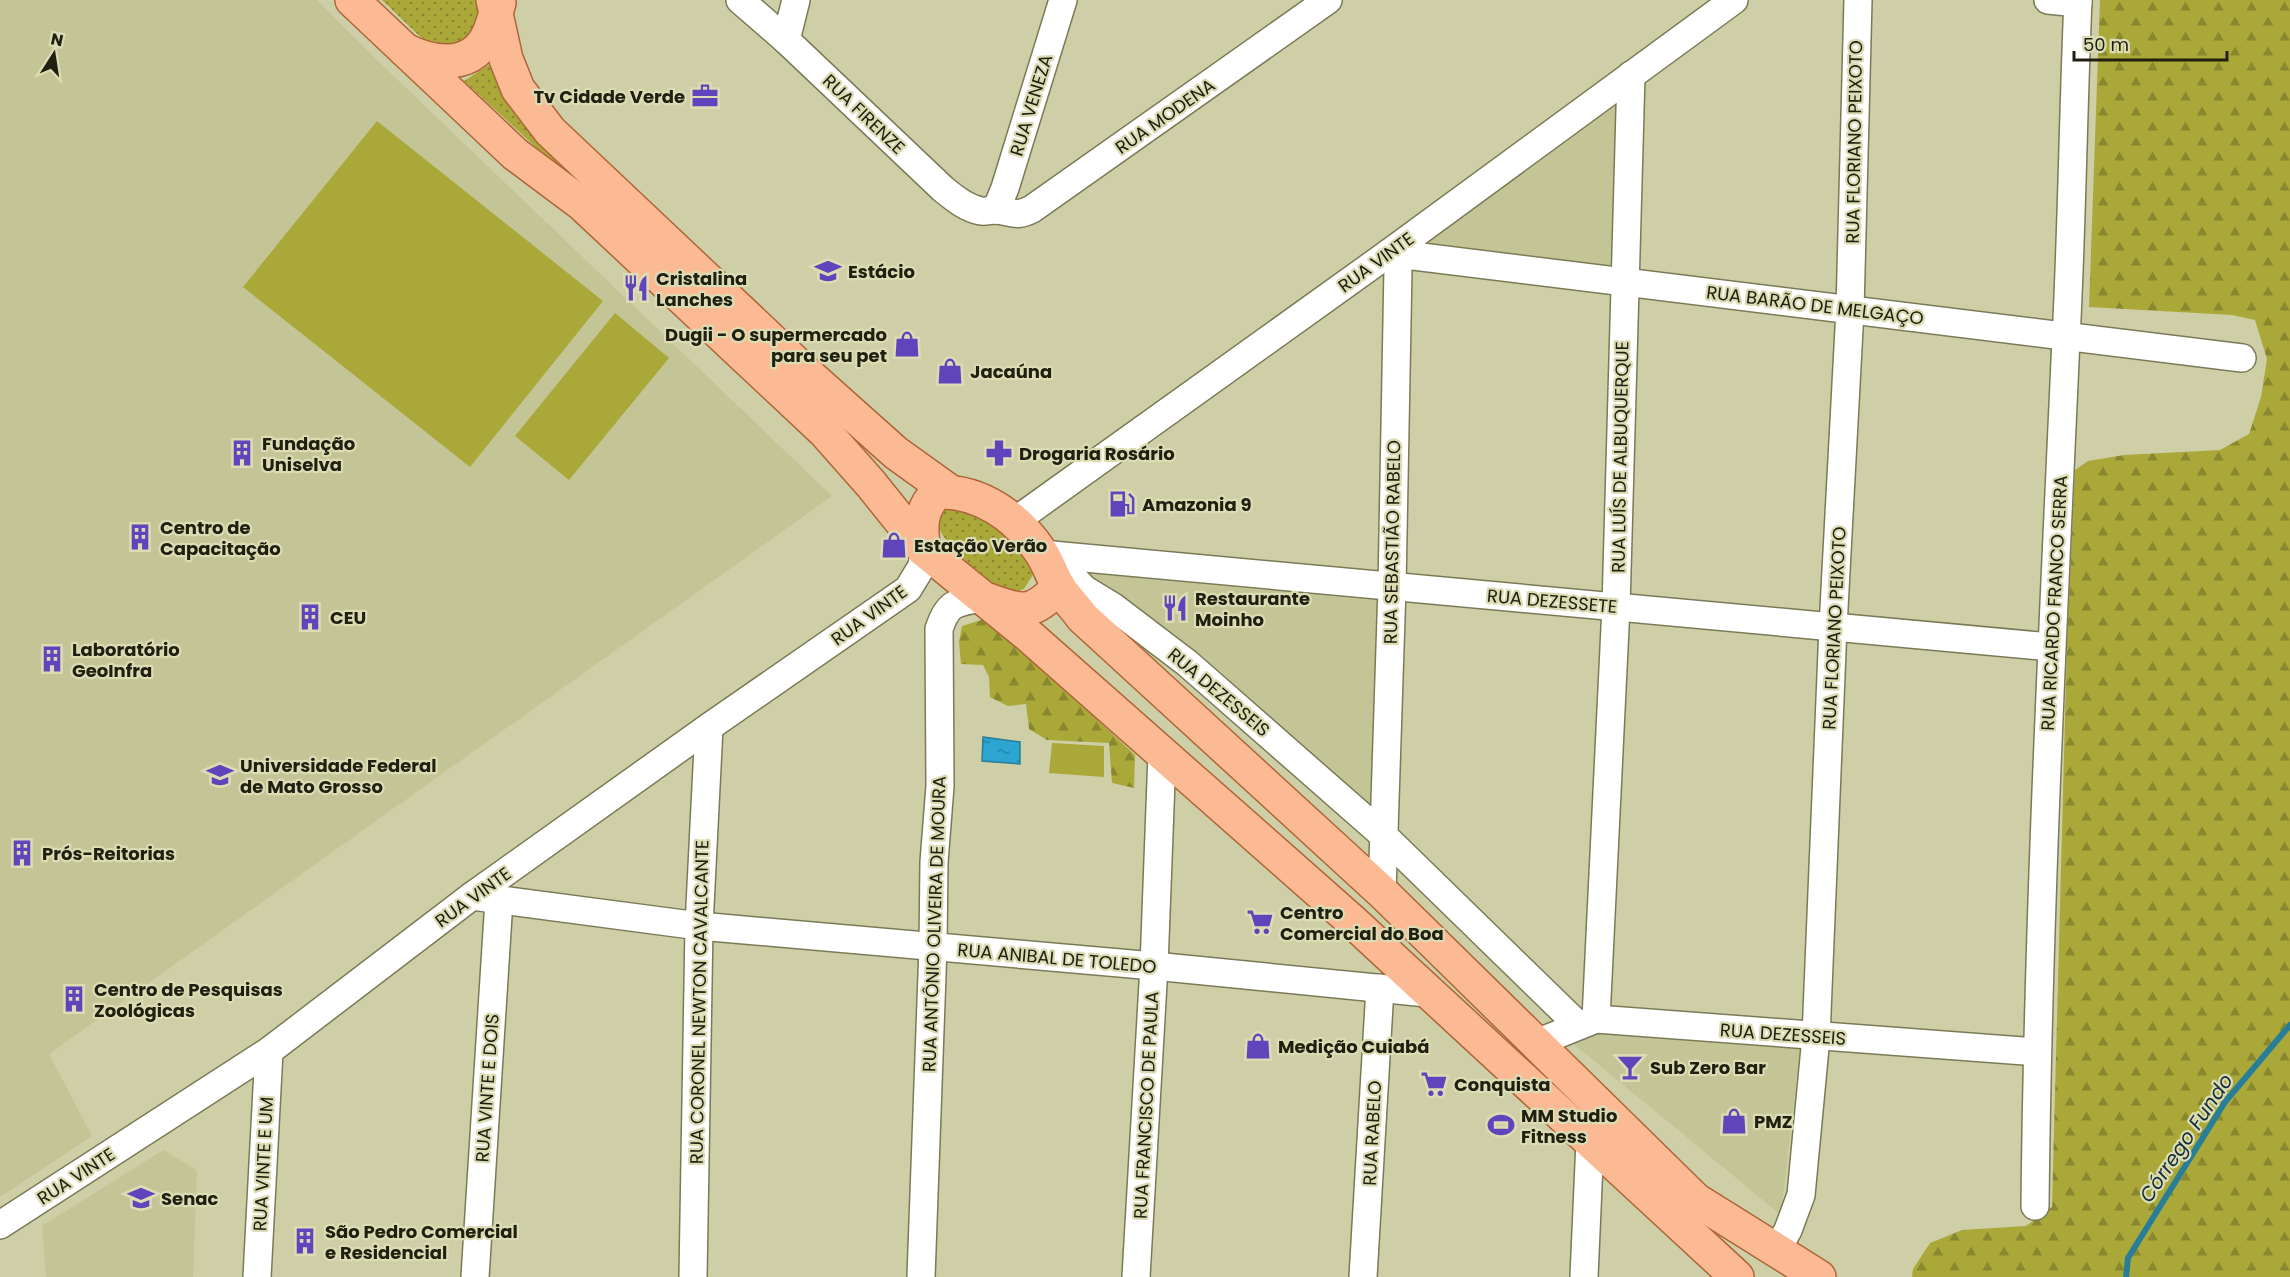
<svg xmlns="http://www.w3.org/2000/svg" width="2290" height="1277" font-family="Poppins,sans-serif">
<defs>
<pattern id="grass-dots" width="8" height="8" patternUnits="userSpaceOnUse" patternTransform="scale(1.5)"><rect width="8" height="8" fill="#aaa838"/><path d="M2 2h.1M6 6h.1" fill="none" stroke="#8a882e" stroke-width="1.8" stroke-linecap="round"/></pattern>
<pattern id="forest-firs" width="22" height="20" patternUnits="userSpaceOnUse" patternTransform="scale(1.5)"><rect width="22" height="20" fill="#aaa838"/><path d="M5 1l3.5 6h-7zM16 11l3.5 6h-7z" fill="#8a882e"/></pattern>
<pattern id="water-ripples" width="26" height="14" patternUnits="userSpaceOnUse" patternTransform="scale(1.5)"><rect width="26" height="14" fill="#2ca5d2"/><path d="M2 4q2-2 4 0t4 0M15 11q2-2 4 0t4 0" fill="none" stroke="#2586a9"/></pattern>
</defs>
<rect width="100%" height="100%" fill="#cecfa7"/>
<g fill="#c4c596">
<path d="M0 0H317L377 60 832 496 49 1054 92 1136 0 1197Z"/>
<path d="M1616 99 1614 272 1409 248Z"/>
<path d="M1064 571 1381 601 1368 840Z"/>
<path d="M1601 1027 1800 1049 1781 1215 1570 1041Z"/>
<path d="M163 1150 197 1170 193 1277H46L42 1226Z"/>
</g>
<g fill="url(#grass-dots)">
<path d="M382 0H483L470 43 433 49Z"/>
<path d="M493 62 621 215 540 151 464 81Z"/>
<path d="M958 502 1018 542 1034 573 1024 589C1021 590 1015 593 1011 592 996 592 947 546 941 532 936 522 940 514 945 506Z"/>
</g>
<g fill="url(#forest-firs)">
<path d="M2100 0H2290V1277H1912L1913 1269 1930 1243 1962 1230 2026 1226 2052 1207 2067 643 2075 470 2088 461 2124 455 2220 450 2249 434 2261 397 2267 359 2255 320 2232 315 2089 307Z"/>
<path d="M988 618 1135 755 1134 788 1112 783 1109 743 1047 740 1029 729 1026 704 1008 706 990 697 989 677 983 665 961 664 959 642 962 626Z"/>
</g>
<g fill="#aaa838">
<path d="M377 121 603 301 470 467 243 287Z"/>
<path d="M615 313 669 358 569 480 515 436Z"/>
<path d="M1052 743 1104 746V777L1049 773Z"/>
</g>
<path fill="url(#water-ripples)" stroke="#287d98" stroke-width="1.5" d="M983 737 1020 742V764L982 761Z"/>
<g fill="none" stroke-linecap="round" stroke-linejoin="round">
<path stroke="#287d98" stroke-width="6" d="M2126 1277 2128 1258 2225 1102 2290 1025"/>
<g stroke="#7a7b56" stroke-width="30">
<g id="minor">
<path d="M740 0 786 40 943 189C954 198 966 208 981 211 985 212 990 210 995 210 1012 211 1015 218 1032 209L1328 0"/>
<path d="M2048 0 2078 3"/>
<path d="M786 40 796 0"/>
<path d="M996 210 1005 188 1063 0"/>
<path d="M1389 253 2242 358"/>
<path d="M1015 521 1389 253 1734 0"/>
<path d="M1041 552 1052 555 2051 647"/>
<path d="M1052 555 1084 589 1112 606 1187 663 1382 834 1578 1025"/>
<path d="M1382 892 1392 587 1398 268 1389 253"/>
<path d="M472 896 699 926 1154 966 1427 993"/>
<path d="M1596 1019 1616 607 1631 75"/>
<path d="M1534 1044 1596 1019 2037 1052"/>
<path d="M2035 1206C2038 917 2053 628 2066 339 2072 226 2073 113 2078 0"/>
<path d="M0 1225 269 1051 472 896 709 727 908 589 922 566 924 550"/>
<path d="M1777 1250 1788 1230 1801 1195 1816 1037 1833 627 1850 310 1858 0"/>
<path d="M257 1277 269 1051"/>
<path d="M475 1277 499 900"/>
<path d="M693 1277 699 926 709 727"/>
<path d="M921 1277 933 947 934 862 940 786 939 629C948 602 955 603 981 598"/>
<path d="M1136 1277 1154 966 1162 754"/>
<path d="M1363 1277 1380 988"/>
<path d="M1584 1277 1590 1141"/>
</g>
</g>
<g stroke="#ae6638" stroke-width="36">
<g id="major">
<path d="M352 0 515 154 582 204 825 432 871 484 924 550 1027 634 1352 921 1737 1277"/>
<path d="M493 0 506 59 518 89 550 131 802 369 896 453 949 491"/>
<path d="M405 50C431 63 468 70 486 39 492 29 495 15 499 3"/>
<path d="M924 550C920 527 920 510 937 492 980 490 1017 517 1040 551 1048 562 1052 576 1059 588 1066 598 1075 607 1082 617L1382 892 1696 1200 1819 1277"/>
<path d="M988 600C1024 613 1031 615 1059 587"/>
</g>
</g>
<use href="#minor" stroke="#fff" stroke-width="27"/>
<use href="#major" stroke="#fcba94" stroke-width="33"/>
</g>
<defs>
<g id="office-bare" transform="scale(2.07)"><path d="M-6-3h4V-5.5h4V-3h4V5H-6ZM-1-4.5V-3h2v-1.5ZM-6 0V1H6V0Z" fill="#6044bc" stroke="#dbdcb4" stroke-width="2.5" paint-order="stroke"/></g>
<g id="university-bare" transform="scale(2.07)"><path d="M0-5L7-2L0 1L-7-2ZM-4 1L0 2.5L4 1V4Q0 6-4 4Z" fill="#6044bc" stroke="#dbdcb4" stroke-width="2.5" paint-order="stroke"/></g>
<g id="restaurant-bare" transform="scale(2.07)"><path d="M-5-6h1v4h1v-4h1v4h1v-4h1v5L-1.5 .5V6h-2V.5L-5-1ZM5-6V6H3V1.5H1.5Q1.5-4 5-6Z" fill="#6044bc" stroke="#dbdcb4" stroke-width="2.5" paint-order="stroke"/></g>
<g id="shop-bare" transform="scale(2.07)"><path d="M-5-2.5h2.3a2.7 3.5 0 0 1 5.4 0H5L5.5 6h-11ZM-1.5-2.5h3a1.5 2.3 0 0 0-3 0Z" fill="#6044bc" stroke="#dbdcb4" stroke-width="2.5" paint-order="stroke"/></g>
<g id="building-bare" transform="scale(2.07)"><path d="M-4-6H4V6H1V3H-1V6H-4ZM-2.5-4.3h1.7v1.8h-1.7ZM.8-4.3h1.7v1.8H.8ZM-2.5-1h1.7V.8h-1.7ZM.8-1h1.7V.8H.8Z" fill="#6044bc" stroke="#dbdcb4" stroke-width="2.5" paint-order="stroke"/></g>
<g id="pharmacy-bare" transform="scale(2.07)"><path d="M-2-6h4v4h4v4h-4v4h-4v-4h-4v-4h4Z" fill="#6044bc" stroke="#dbdcb4" stroke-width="2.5" paint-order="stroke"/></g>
<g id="fuel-bare" transform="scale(2.07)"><path d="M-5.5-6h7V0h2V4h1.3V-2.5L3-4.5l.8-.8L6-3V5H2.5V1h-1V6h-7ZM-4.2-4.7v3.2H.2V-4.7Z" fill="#6044bc" stroke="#dbdcb4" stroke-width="2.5" paint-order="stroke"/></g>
<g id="supermarket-bare" transform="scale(2.07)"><path d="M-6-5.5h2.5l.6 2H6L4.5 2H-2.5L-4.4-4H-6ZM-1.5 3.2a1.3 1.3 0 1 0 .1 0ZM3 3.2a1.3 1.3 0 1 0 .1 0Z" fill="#6044bc" stroke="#dbdcb4" stroke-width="2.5" paint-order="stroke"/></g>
<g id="bar-bare" transform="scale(2.07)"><path d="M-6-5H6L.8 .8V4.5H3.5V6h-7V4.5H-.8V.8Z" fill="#6044bc" stroke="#dbdcb4" stroke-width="2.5" paint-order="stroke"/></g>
<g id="stadium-bare" transform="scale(2.07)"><path d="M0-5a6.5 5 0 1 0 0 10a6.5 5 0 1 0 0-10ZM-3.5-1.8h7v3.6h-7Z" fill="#6044bc" stroke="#dbdcb4" stroke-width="2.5" paint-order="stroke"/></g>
</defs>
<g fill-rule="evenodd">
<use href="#office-bare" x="705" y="96"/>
<use href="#university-bare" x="828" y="271"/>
<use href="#restaurant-bare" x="636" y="288"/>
<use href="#shop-bare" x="907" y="344"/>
<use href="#shop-bare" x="950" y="371"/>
<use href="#building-bare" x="242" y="453"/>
<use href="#pharmacy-bare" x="999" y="453"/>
<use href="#fuel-bare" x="1122" y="504"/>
<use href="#building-bare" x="140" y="537"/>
<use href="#shop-bare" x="894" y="545"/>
<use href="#restaurant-bare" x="1175" y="608"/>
<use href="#building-bare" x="310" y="617"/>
<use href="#building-bare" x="52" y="659"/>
<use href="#university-bare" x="220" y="775"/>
<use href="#building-bare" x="22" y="853"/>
<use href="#supermarket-bare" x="1260" y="922"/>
<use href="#building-bare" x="74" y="999"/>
<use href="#shop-bare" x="1258" y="1046"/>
<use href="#bar-bare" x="1630" y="1067"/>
<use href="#supermarket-bare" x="1434" y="1084"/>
<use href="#shop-bare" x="1734" y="1121"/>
<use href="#stadium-bare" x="1501" y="1125"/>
<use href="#university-bare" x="141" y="1198"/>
<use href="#building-bare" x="305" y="1241"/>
</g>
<g text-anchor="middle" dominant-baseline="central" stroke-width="4.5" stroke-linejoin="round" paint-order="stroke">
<g font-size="18" font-weight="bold" fill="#202011" stroke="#dbdcb4" text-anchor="start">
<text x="685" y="96" text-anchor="end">Tv Cidade Verde</text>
<text x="848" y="271">Estácio</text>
<text x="656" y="278">Cristalina<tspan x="656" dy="21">Lanches</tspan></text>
<text x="887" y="334" text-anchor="end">Dugii - O supermercado<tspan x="887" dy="21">para seu pet</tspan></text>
<text x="970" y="371">Jacaúna</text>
<text x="262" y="443">Fundação<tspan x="262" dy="21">Uniselva</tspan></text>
<text x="1019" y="453">Drogaria Rosário</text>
<text x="1142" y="504">Amazonia 9</text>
<text x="160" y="527">Centro de<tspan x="160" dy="21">Capacitação</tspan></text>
<text x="914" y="545">Estação Verão</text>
<text x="1195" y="598">Restaurante<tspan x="1195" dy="21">Moinho</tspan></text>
<text x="330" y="617">CEU</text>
<text x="72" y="649">Laboratório<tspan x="72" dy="21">GeoInfra</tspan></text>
<text x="240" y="765">Universidade Federal<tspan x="240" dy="21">de Mato Grosso</tspan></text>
<text x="42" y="853">Prós-Reitorias</text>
<text x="1280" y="912">Centro<tspan x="1280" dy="21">Comercial do Boa</tspan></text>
<text x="94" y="989">Centro de Pesquisas<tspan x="94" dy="21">Zoológicas</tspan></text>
<text x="1278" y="1046">Medição Cuiabá</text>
<text x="1650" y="1067">Sub Zero Bar</text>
<text x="1454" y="1084">Conquista</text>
<text x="1521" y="1115">MM Studio<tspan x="1521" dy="21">Fitness</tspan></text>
<text x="1754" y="1121">PMZ</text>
<text x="161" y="1198">Senac</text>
<text x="325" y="1231">São Pedro Comercial<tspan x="325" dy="21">e Residencial</tspan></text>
</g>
<g font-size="18" fill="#202011" stroke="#dbdcb4">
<text transform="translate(1031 105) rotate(-73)">RUA VENEZA</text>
<text transform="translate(864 114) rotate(44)">RUA FIRENZE</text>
<text transform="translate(1165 116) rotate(-35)">RUA MODENA</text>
<text transform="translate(1854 142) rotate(-89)">RUA FLORIANO PEIXOTO</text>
<text transform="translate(1376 262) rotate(-36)">RUA VINTE</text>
<text transform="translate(1815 305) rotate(7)">RUA BARÃO DE MELGAÇO</text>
<text transform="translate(1620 457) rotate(-89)">RUA LUÍS DE ALBUQUERQUE</text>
<text transform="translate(1392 542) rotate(-89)">RUA SEBASTIÃO RABELO</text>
<text transform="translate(1552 601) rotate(5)">RUA DEZESSETE</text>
<text transform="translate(2054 603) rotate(-87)">RUA RICARDO FRANCO SERRA</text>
<text transform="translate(869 615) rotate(-36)">RUA VINTE</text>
<text transform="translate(1834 628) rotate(-87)">RUA FLORIANO PEIXOTO</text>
<text transform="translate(1219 692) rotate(40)">RUA DEZESSEIS</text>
<text transform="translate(473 897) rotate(-36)">RUA VINTE</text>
<text transform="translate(934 924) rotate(-88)">RUA ANTÔNIO OLIVEIRA DE MOURA</text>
<text transform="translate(1057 958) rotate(5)">RUA ANIBAL DE TOLEDO</text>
<text transform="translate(699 1002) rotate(-89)">RUA CORONEL NEWTON CAVALCANTE</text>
<text transform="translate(1783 1034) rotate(4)">RUA DEZESSEIS</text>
<text transform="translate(487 1088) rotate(-86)">RUA VINTE E DOIS</text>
<text transform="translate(1146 1105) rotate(-87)">RUA FRANCISCO DE PAULA</text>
<text transform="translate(1372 1133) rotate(-87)">RUA RABELO</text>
<text transform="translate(263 1164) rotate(-87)">RUA VINTE E UM</text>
<text transform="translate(76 1176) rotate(-33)">RUA VINTE</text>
</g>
<g font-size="20" font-style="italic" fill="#152d38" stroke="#dbdcb4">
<text transform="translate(2186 1138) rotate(-56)">Córrego Fundo</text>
</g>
</g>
<g transform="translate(54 54) rotate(12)" stroke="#dbdcb4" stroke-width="4.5" paint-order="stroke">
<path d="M0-4.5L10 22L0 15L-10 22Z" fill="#202011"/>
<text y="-9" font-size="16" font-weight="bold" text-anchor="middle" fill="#202011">N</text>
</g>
<path d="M2074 51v9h153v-9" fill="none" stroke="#202011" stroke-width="3"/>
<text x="2083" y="51" font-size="18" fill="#202011" stroke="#dbdcb4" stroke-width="4.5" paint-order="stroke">50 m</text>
</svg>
